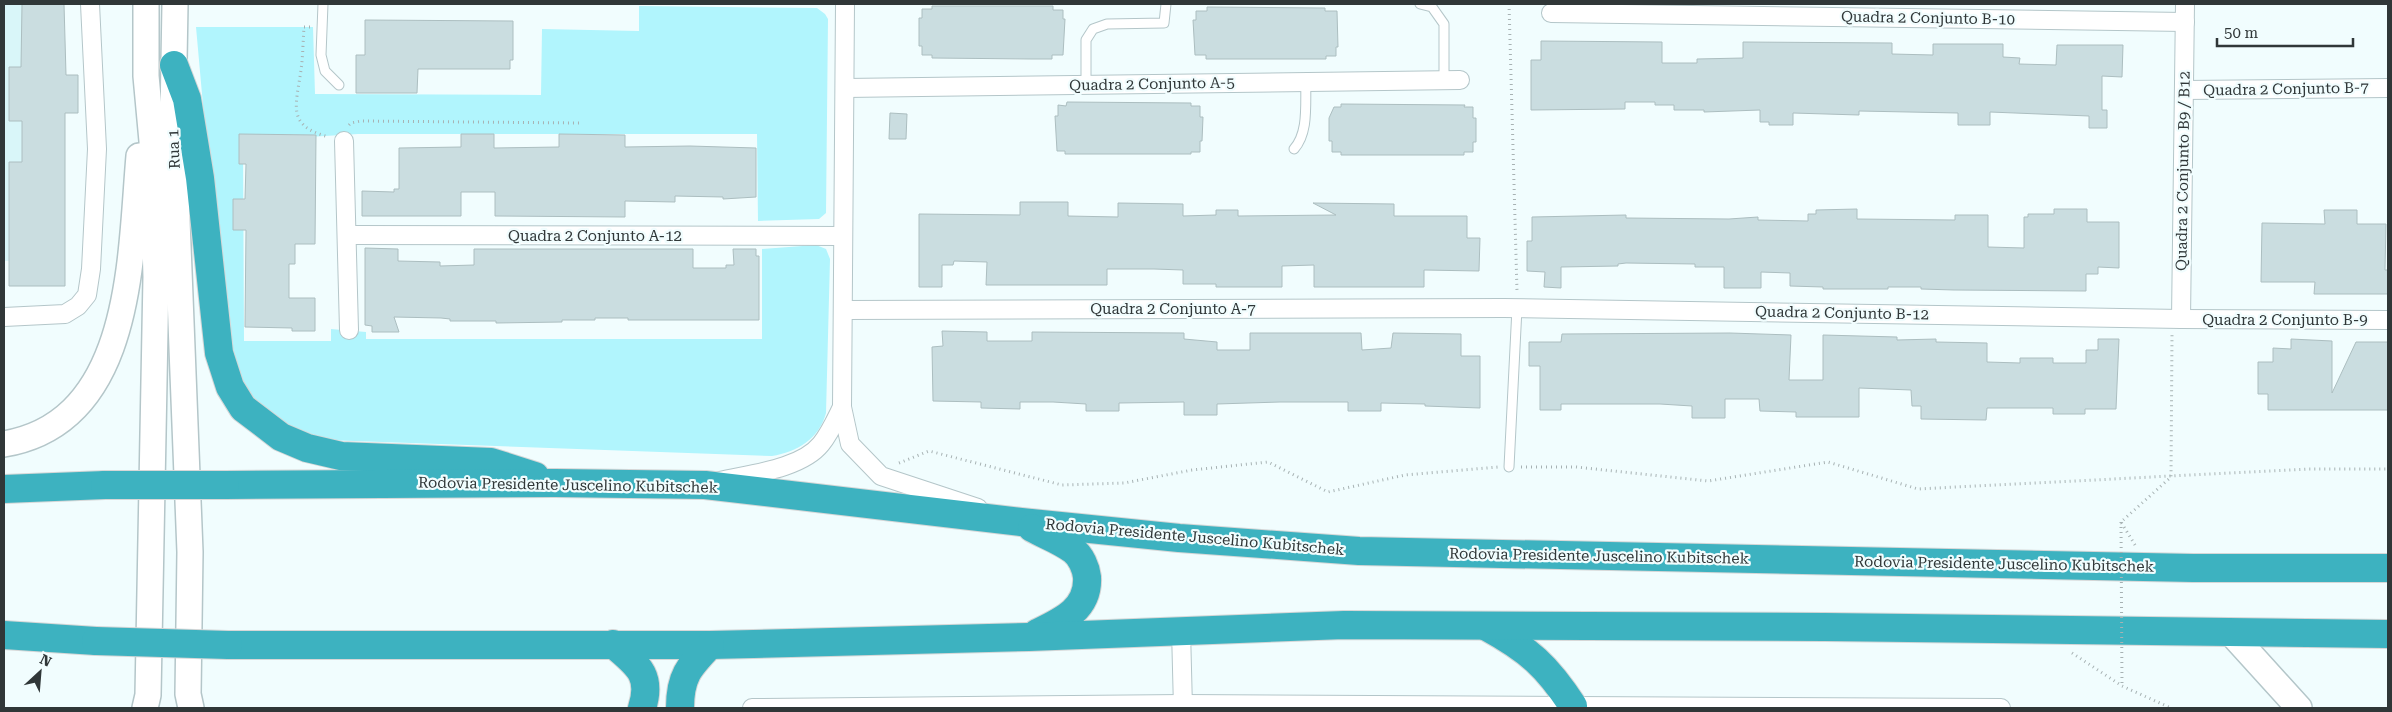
<svg xmlns="http://www.w3.org/2000/svg" width="2392" height="712" font-family="'Roboto Serif',serif">
<rect width="100%" height="100%" fill="#f1fdfe"/>
<path fill="#d9f6f9" d="M4 4H64L61 260 4 261Z"/>
<path fill="#b1f5fd" d="M639 6 817 8 825 14 828 19 826 213 819 219 758 221 757 134H358L243 141 244 341H331V329L366 332V339H762V249L816 245 826 249 830 259 826 413C819 439 797 452 772 456L326 440 299 437 252 404 224 339 196 27H313L315 94 541 95 542 29 639 31Z"/>
<g fill="#cadde0" stroke="#acbec0">
<path d="M22 4H64L66 75H78V113H65V286H9V162H22V121H9V67H21Z"/>
<path d="M932 6H1053V10H1063V19H1065L1063 55H1052V59H1031L932 58V55H922V46H919V18H922V9H932Z"/>
<path d="M1207 7 1325 8V11H1337L1338 47H1336V56H1326V59H1206V55H1195L1193 20H1196V11H1207Z"/>
<path d="M365 20 513 21V60H510V69H418L417 93H356V55H365Z"/>
<path d="M1541 41 1662 42V63H1697V59L1743 58V42L1892 43V54L1933 55V44H2003V57L2020 58 2019 64 2056 65 2057 45H2123L2122 77 2102 76V110H2107V128H2089V116L1990 112V125H1958V113L1859 111V115L1793 113V125H1769V122H1760V110L1704 112V110H1674V105H1655V102H1625V109L1531 110V60H1541Z"/>
<path d="M1067 102 1191 103V106H1200V117H1203L1202 141H1200V152H1191V154H1065V151H1057L1055 116H1058V105L1066 106Z"/>
<path d="M1341 104 1465 105 1464 107H1473V118H1476V142H1473V152H1464V155H1341V152H1332V141H1329V118L1334 107H1341Z"/>
<path d="M890 113 907 114 906 139H889Z"/>
<path d="M239 134 316 135 315 244H295V264H289V298H315V331H292V328L245 327 246 230H233V199H245L246 164H239Z"/>
<path d="M461 134H494V148L559 147V134L625 135V147L690 146 756 148V197L723 199V197L675 196V202L625 201V217L495 216V192H461V216H362V191L394 192V189H399V148L461 147Z"/>
<path d="M1020 202H1068V216L1118 217V203L1183 204V216L1216 215V210H1238V216L1336 215 1313 203 1394 204V216H1467V238H1480L1479 271 1424 270V287H1314V265L1282 266V287H1216V284H1183V270L1154 269H1107V285H986L987 262 954 261 953 265H942V287H919V214L1020 215Z"/>
<path d="M1857 209V219L1955 220V215H1988V247L2024 248V217H2028V214H2054V209H2087V222H2119V268L2098 267V274H2086V291L1954 290 1921 289V287H1888V289H1823V287L1790 286V273L1761 272V288H1724V267H1695V264L1626 263 1618 264V266L1561 267V288L1544 287 1545 272 1527 271V241H1532V217L1626 215V218L1729 219 1758 217V220L1808 221V214H1816V210Z"/>
<path d="M2324 210H2357V224H2386L2385 270H2388V294H2314L2315 282H2261L2262 223 2325 224Z"/>
<path d="M365 248 398 249V261L440 262V266L474 265V249H693V268H726V265H734L733 249H756V256H759V320H628V318H595V320H562V322L496 323V321H450V319L441 318 394 317 399 332H372V326L365 325Z"/>
<path d="M942 331 987 332V341H1032V332L1184 333V339L1217 342V350H1250V333H1361L1362 350 1391 348 1393 333 1461 334V356H1480V408L1425 406V404L1381 403V411H1348V402H1280L1217 404V415H1184V402L1119 403V411H1086V404L1053 402H1020V409L981 408V402L933 401 932 347 943 346Z"/>
<path d="M1730 333 1791 335 1789 380H1823V335L1897 337V340L1936 339V342L1987 343V362L2020 363V358H2053V363H2086V350H2098V339H2119L2116 409H2085V414H2053V408H1987L1986 420 1921 419V406H1912L1911 390 1859 388V417H1796V412L1760 411 1759 399H1725V418H1692V406L1660 404H1561V410H1540V366H1529V342H1561L1562 334Z"/>
<path d="M2291 339 2332 341V393L2356 342H2388V410H2268V394H2258V362H2273V348L2291 349Z"/>
</g>
<g fill="none" stroke-linecap="round" stroke-linejoin="round">
<g stroke="#b4c6c9" stroke-width="11">
<g id="lane">
<path d="M323 4 321 55 325 71 339 85"/>
<path d="M1420 4 1432 7 1444 24V80"/>
<path d="M1086 85V40L1093 29 1107 24 1164 23 1166 4"/>
<path d="M1294 149C1309 132 1305 104 1306 82"/>
<path d="M1509 467 1517 308"/>
</g>
</g>
<g stroke="#b4c6c9" stroke-width="20">
<g id="street">
<path d="M845 4 842 407 850 444 881 476 978 508"/>
<path d="M1551 13 2185 22"/>
<path d="M845 88 1460 80"/>
<path d="M2184 90 2388 88"/>
<path d="M344 141 349 330"/>
<path d="M347 235 843 236"/>
<path d="M843 310 1503 308 2181 319 2388 320"/>
<path d="M4 317 65 314 78 306 87 295 91 269 97 149 90 4"/>
<path d="M2181 319 2185 4"/>
<path d="M720 481C750 474 801 469 821 444 830 433 836 419 842 407"/>
<path d="M1181 630 1183 708"/>
<path d="M752 708 1183 704 2001 708"/>
</g>
</g>
<g stroke="#b4c6c9" stroke-width="28">
<g id="secondary">
<path d="M175 4 173 118 190 552 188 694 191 708"/>
<path d="M4 444C134 422 130 257 139 156"/>
<path d="M2231 633 2299 708"/>
<path d="M145 708 148 695 156 277 152 141 146 76V4"/>
</g>
</g>
<g stroke="#d6d7d7" stroke-width="30">
<g id="highway">
<path d="M174 65 187 99 200 178 219 353 230 387 243 408 281 437 307 448 341 456 491 462 535 476"/>
<path d="M225 485 555 483 705 485 1021 522 1179 538 1359 551 2193 568H2388"/>
<path d="M4 489 105 485"/>
<path d="M1032 528C1045 535 1061 541 1073 550 1081 556 1086 568 1087 577 1089 609 1062 621 1037 633"/>
<path d="M1487 627C1529 650 1547 666 1573 706"/>
<path d="M4 635 96 641"/>
<path d="M613 644C636 664 653 674 642 708"/>
<path d="M228 645H710L1029 637 1344 625 1825 627 2388 634"/>
<path d="M680 708C680 676 689 667 710 645"/>
</g>
</g>
<g stroke="#a7b2b3" stroke-width="3" stroke-dasharray="1 4" stroke-linecap="butt">
<path d="M1509 4 1517 291"/>
<path d="M310 27H304C303 41 303 56 301 70 296 106 286 126 329 137"/>
<path d="M349 125 351 123 361 121 579 123"/>
<path d="M899 463 929 451 1062 485 1124 483 1192 470 1268 462 1328 492 1405 475 1498 467"/>
<path d="M1521 467H1576L1708 481 1828 462 1918 489 2308 469H2388"/>
<path d="M2135 545 2121 522 2171 477 2172 335"/>
<path d="M2072 653 2122 686 2171 708"/>
</g>
<use href="#lane" stroke="#fff" stroke-width="9"/>
<use href="#street" stroke="#fff" stroke-width="18"/>
<use href="#secondary" stroke="#fff" stroke-width="25"/>
<use href="#highway" stroke="#3db2c0" stroke-width="28"/>
<g stroke="#d6d7d7" stroke-width="30" stroke-linecap="butt">
<g id="highway-bridge">
<path d="M105 485H225"/>
<path d="M96 641 228 645"/>
</g>
</g>
<path stroke="#a7b2b3" stroke-width="3" stroke-dasharray="1 4" stroke-linecap="butt" d="M2121 522 2122 686"/>
<use href="#highway-bridge" stroke="#3db2c0" stroke-width="28"/>
</g>
<g text-anchor="middle" dominant-baseline="central" stroke-width="4.5" stroke-linejoin="round" paint-order="stroke">
<g font-size="15" fill="#303738" stroke="#f1fdfe">
<text transform="translate(1928 18) rotate(1)">Quadra 2 Conjunto B-10</text>
<text transform="translate(1152 84) rotate(-1)">Quadra 2 Conjunto A-5</text>
<text transform="translate(2286 89) rotate(-1)">Quadra 2 Conjunto B-7</text>
<text transform="translate(174 149) rotate(-92)">Rua 1</text>
<text transform="translate(2183 171) rotate(-89)">Quadra 2 Conjunto B9 / B12</text>
<text x="595" y="236">Quadra 2 Conjunto A-12</text>
<text x="1173" y="309">Quadra 2 Conjunto A-7</text>
<text transform="translate(1842 313) rotate(1)">Quadra 2 Conjunto B-12</text>
<text x="2285" y="320">Quadra 2 Conjunto B-9</text>
<text transform="translate(568 485) rotate(1)">Rodovia Presidente Juscelino Kubitschek</text>
<text transform="translate(1195 537) rotate(5)">Rodovia Presidente Juscelino Kubitschek</text>
<text transform="translate(1599 556) rotate(1)">Rodovia Presidente Juscelino Kubitschek</text>
<text transform="translate(2004 564) rotate(1)">Rodovia Presidente Juscelino Kubitschek</text>
</g>
</g>
<rect width="2392" height="712" fill="none" stroke="#303738" stroke-width="10"/>
<g transform="translate(40 672) rotate(26)" stroke="#f1fdfe" stroke-width="4" paint-order="stroke">
<path d="M0-4L9 19L0 12L-9 19Z" fill="#303738"/>
<text y="-8" font-size="14" font-weight="bold" text-anchor="middle" fill="#303738">N</text>
</g>
<path d="M2217 38v8h136v-8" fill="none" stroke="#303738" stroke-width="2.5"/>
<text x="2224" y="38" font-size="15" fill="#303738" stroke="#f1fdfe" stroke-width="4" paint-order="stroke">50 m</text>
</svg>
